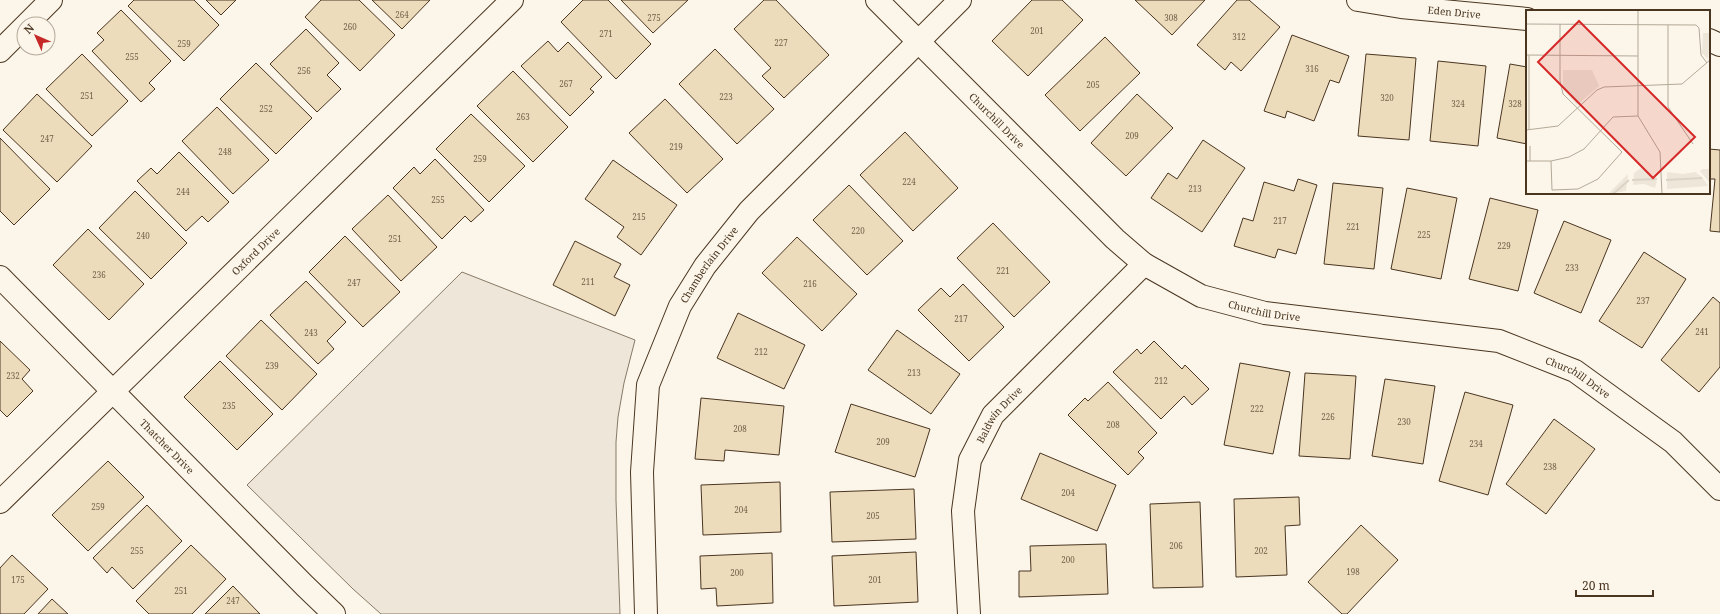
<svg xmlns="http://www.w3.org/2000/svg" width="1720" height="614" font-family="'Noto Serif',serif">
<rect width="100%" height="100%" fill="#fbf6e9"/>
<path fill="#ede6d9" stroke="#887966" d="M462 272 635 340 624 383 618 417 616 442V500L620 614H381L353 589 247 485Z"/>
<g fill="#ecdcbc" stroke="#4a3520">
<path d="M134 0H194L219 25 184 61 128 6Z"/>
<path d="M206 0H236L221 15Z"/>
<path d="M321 0H359L395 35 360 71 305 17Z"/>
<path d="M372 0H430L402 29Z"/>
<path d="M583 0H608L651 44 616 79 561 22Z"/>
<path d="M621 0H688L653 33Z"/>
<path d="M764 0H776L829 55 784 98 762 76 771 68 734 29Z"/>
<path d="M1032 0H1062L1083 20 1028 76 992 41Z"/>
<path d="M1135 0H1205L1172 35Z"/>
<path d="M1237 0H1249L1280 27 1241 71 1231 62 1225 70 1197 45Z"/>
<path d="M121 10 171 61 149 83 155 89 141 102 92 51 104 40 97 33Z"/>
<path d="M306 29 339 63 327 75 341 89 317 112 270 64Z"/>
<path d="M1292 35 1349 56 1339 83 1330 80 1314 121 1287 111 1285 118 1264 111Z"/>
<path d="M1105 37 1140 73 1080 131 1045 95Z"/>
<path d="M548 41 558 52 568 42 602 77 590 89 594 92 570 116 521 66Z"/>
<path d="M715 49 774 109 737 144 679 84Z"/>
<path d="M82 54 128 101 92 136 46 89Z"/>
<path d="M1366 54 1416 58 1409 140 1358 136Z"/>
<path d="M1438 61 1486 66 1478 146 1430 141Z"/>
<path d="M256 63 312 118 276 154 220 99Z"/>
<path d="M1510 64 1527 67V144L1497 138Z"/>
<path d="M513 71 568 127 533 162 477 106Z"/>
<path d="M37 94 92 146 57 182 3 130Z"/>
<path d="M1137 94 1173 128 1126 176 1091 143Z"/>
<path d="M665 99 723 159 687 193 629 133Z"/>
<path d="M217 107 269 160 233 194 182 141Z"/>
<path d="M471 114 525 166 489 202 436 149Z"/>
<path d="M905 132 958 188 913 231 860 175Z"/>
<path d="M0 138 50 189 14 225 0 211Z"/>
<path d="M1203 140 1245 168 1202 232 1151 198 1168 173 1177 179Z"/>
<path d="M1709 149 1720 150V232L1710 231 1715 179H1709Z"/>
<path d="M179 152 229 202 208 222 202 216 186 231 137 181 151 168 157 174Z"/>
<path d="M435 159 484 210 471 222 465 216 442 239 393 188 414 167 420 174Z"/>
<path d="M613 160 677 205 641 255 617 237 624 227 585 199Z"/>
<path d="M1298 179 1317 185 1296 254 1278 249 1275 258 1234 246 1243 218 1253 221 1264 182 1294 191Z"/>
<path d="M1333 183 1383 188 1374 269 1324 264Z"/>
<path d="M849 185 903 241 867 275 813 220Z"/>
<path d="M1407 188 1457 198 1441 279 1391 269Z"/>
<path d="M135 191 187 243 151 279 99 228Z"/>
<path d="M388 195 437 247 401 281 352 229Z"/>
<path d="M1490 198 1538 210 1518 291 1469 279Z"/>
<path d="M1564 221 1611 240 1581 313 1534 293Z"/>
<path d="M993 223 1050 282 1014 317 957 258Z"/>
<path d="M88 229 144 284 109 320 53 265Z"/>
<path d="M345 236 400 292 363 327 309 272Z"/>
<path d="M797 237 857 294 822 331 762 273Z"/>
<path d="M575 241 621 264 614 277 630 285 615 316 553 285Z"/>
<path d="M1644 252 1686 279 1642 348 1599 321Z"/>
<path d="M306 281 346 322 327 341 334 349 318 364 270 315Z"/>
<path d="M963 284 1004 327 969 361 918 310 941 288 950 297Z"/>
<path d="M1713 297 1720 303V367L1699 392 1661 360Z"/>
<path d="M738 313 805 345 784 389 717 358Z"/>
<path d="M261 320 317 374 282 410 226 356Z"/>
<path d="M897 330 960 374 931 414 868 370Z"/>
<path d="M0 341 30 370 22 379 33 391 7 417 0 410Z"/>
<path d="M1154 341 1182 369 1185 365 1209 389 1192 405 1184 396 1161 419 1113 372 1137 349 1141 354Z"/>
<path d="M220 361 273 414 237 450 184 397Z"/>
<path d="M1240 363 1290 372 1273 454 1224 445Z"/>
<path d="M1305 373 1356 376 1350 459 1299 456Z"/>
<path d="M1385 379 1435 386 1423 464 1372 456Z"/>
<path d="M1108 382 1157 433 1138 452 1144 458 1128 475 1068 415 1085 398 1088 401Z"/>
<path d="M1465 392 1513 405 1488 495 1439 481Z"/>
<path d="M701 398 784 406 779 455 725 450 724 461 695 459Z"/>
<path d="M851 404 930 429 915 477 835 452Z"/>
<path d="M1554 419 1595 449 1546 514 1506 484Z"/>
<path d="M1040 453 1116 485 1097 531 1021 499Z"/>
<path d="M108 461 144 497 88 551 52 515Z"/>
<path d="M780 482 781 532 703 535 701 485Z"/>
<path d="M914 489 916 539 832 542 830 492Z"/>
<path d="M1299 497 1300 525 1285 526 1287 575 1236 577 1234 499Z"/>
<path d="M1200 502 1203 587 1153 588 1150 504Z"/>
<path d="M147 505 182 541 133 589 112 567 107 573 93 558Z"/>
<path d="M1361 525 1398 560 1347 614H1342L1308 582Z"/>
<path d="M1106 544 1108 594 1019 597V571H1031L1030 546Z"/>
<path d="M191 545 226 579 192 614H149L136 601Z"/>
<path d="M916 552 918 602 834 606 832 556Z"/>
<path d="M772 553 773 603 717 606 716 588 701 589 700 556Z"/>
<path d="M12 555 48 589 24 614H0V568Z"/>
<path d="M233 586 260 614H205Z"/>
<path d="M52 599 68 614H38Z"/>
</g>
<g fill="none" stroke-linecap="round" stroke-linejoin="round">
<g stroke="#4a3520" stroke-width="24">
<g id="minor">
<path id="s1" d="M877 0 1115 239 1144 264 1201 296 1265 313 1499 341 1575 371 1673 442 1720 489"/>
<path id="s2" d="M1358 0 1401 7 1527 19"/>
<path d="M27 24 51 0"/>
<path d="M1709 40 1720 45"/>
<path d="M0 51 24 27"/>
<path id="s3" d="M0 277 305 586 334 614"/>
<path id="s4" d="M0 502 512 0"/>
<path id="s5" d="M646 614 642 472 648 385 680 306 705 266 749 211 960 0"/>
<path id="s6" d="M969 614 963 511 970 460 993 415 1144 264"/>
</g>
</g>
<use href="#minor" stroke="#fbf6e9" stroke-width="22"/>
</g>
<g text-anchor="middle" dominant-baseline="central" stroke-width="3" stroke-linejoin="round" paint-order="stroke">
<g font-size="8" fill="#725f47">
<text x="402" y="14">264</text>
<text x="654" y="17">275</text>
<text x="1171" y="17">308</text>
<text x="350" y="26">260</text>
<text x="1037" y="30">201</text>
<text x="606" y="33">271</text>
<text x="1239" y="36">312</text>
<text x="781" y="42">227</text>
<text x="184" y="43">259</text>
<text x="132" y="56">255</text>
<text x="1312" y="68">316</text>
<text x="304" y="70">256</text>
<text x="566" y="83">267</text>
<text x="1093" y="84">205</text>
<text x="87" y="95">251</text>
<text x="726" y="96">223</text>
<text x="1387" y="97">320</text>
<text x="1458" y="103">324</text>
<text x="1515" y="103">328</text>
<text x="266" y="108">252</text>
<text x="523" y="116">263</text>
<text x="1132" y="135">209</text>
<text x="47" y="138">247</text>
<text x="676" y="146">219</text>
<text x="225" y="151">248</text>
<text x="480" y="158">259</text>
<text x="909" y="181">224</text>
<text x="1195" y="188">213</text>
<text x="183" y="191">244</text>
<text x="438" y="199">255</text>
<text x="639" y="216">215</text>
<text x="1280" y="220">217</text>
<text x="1353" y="226">221</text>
<text x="858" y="230">220</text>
<text x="1424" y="234">225</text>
<text x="143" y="235">240</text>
<text x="395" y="238">251</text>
<text x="1504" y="245">229</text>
<text x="1572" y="267">233</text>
<text x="1003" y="270">221</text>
<text x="99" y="274">236</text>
<text x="588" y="281">211</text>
<text x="354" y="282">247</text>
<text x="810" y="283">216</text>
<text x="1643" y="300">237</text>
<text x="961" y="318">217</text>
<text x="1702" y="331">241</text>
<text x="311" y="332">243</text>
<text x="761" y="351">212</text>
<text x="272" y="365">239</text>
<text x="914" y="372">213</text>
<text x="13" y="375">232</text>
<text x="1161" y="380">212</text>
<text x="229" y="405">235</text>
<text x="1257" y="408">222</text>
<text x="1328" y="416">226</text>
<text x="1404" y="421">230</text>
<text x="1113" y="424">208</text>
<text x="740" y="428">208</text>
<text x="883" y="441">209</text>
<text x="1476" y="443">234</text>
<text x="1550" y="466">238</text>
<text x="1068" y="492">204</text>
<text x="98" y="506">259</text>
<text x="741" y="509">204</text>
<text x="873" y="515">205</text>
<text x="1176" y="545">206</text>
<text x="137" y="550">255</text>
<text x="1261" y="550">202</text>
<text x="1068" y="559">200</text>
<text x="1353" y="571">198</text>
<text x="737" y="572">200</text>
<text x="18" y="579">175</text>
<text x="875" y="579">201</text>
<text x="181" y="590">251</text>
<text x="233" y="600">247</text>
</g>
<g font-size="10" fill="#4a3520" stroke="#fbf6e9">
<text stroke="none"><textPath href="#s2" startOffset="97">Eden Drive</textPath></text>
<text stroke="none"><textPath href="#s1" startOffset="170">Churchill Drive</textPath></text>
<text stroke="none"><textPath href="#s4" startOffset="358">Oxford Drive</textPath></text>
<text stroke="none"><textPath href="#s5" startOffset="365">Chamberlain Drive</textPath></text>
<text stroke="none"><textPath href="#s1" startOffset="506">Churchill Drive</textPath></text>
<text stroke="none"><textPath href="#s1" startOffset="830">Churchill Drive</textPath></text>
<text stroke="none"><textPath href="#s6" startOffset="209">Baldwin Drive</textPath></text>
<text stroke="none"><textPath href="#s3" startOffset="238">Thatcher Drive</textPath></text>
</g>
</g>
<g transform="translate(1526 10)">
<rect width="184" height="184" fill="#fbf6e9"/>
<path d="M177 23H184L182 49 176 43ZM37 60H66L73 76 51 95 37 79ZM115 158 131 171 129 178 118 174 107 175 108 163ZM177 159H184V173L174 161ZM141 162 157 164 169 162 176 167 182 176 141 179ZM102 164 100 181 82 184Z" fill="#ede6d9"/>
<path fill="none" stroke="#dcd4c6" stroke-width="2" d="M106 170 131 169M140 170 176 168M87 184 103 170"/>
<path fill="none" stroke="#b4a999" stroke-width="1" d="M112 0V106L134 142 136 184M0 14 170 15 173 18 175 45 181 53M142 15V97L167 134M0 45 112 46M3 45V120M0 120 32 116 71 80 78 77 156 74 184 50M4 136V151M0 151H25L43 147 58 139 87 107 112 106M25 151 26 180 52 179 72 169 96 142 37 84 34 71V14"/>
<path fill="#d62828" fill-opacity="0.15" stroke="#d62828" stroke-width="2" d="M53 11 169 127 127 168 12 52Z"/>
<rect width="184" height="184" fill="none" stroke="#4a3520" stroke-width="2"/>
</g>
<g transform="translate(36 36) rotate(315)"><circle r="19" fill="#fbf6e9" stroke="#b4a999"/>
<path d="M0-3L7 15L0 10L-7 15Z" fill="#c62828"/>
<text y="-6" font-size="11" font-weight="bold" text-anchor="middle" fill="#4a3520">N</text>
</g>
<path d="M1576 590v6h77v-6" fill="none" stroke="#4a3520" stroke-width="2"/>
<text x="1582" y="590" font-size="12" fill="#4a3520" stroke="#fbf6e9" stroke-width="3" paint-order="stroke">20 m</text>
</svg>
